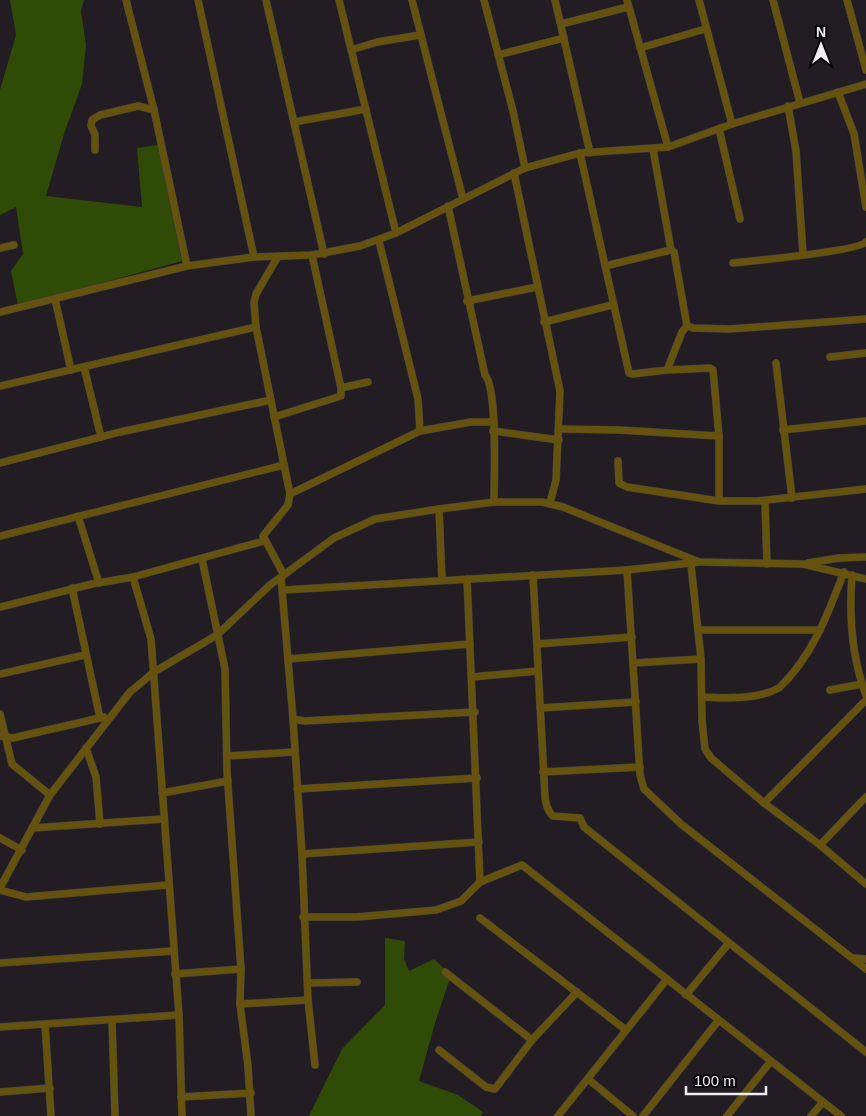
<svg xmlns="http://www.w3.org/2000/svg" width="866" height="1116" font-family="Arial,sans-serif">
<rect width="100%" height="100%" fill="#221d23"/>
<g fill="#2f4b06">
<path d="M10 0H84L81 11 86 45 82 84 64 134 46 196 142 207 137 148 158 145 182 261 18 306 11 271 23 254 16 207 0 215V90L16 35Z"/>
<path d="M385 938 405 941 404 959 409 971 434 959 451 975 435 1023 419 1081 458 1095 483 1112 481 1116H309L342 1049 385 1005Z"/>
</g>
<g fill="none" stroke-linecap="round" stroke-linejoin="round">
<g stroke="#3f3a40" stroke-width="8">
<g id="minor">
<path d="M126 0 154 110 187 266"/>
<path d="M198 0 254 257"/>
<path d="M266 0 324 254"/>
<path d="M339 0 396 233"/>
<path d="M412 0 463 199"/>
<path d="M484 0 513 111 525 168"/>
<path d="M555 0 590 153"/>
<path d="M627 0 668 147"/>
<path d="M699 0 732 124"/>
<path d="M773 0 800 103"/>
<path d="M847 0 866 70"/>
<path d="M561 24 628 7"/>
<path d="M640 48 705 29"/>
<path d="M351 50 377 42 420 35"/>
<path d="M498 55 564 38"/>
<path d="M838 92 854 134 866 207"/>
<path d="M788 106 796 151 803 254"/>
<path d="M294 122 366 109"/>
<path d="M719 129 740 219"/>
<path d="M653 149 671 250"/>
<path d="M95 150V134L91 126 92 120 100 115 138 106 154 110"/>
<path d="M580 153 629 373 633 374 667 370 710 368 713 370 719 436V501"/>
<path d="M514 173 560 391 556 480 550 503"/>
<path d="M448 206 485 375C498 389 494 479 494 502"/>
<path d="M379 241 418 399 420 431"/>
<path d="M0 248 14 245"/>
<path d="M277 258 256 294 254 303 256 327 290 494 288 505 263 536 284 575"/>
<path d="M733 263C752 261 859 251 866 242"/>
<path d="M605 266 671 250 674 252 687 326 693 328 730 329 866 319"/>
<path d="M55 299 71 370"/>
<path d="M467 301 537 287"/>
<path d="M0 312 187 266 254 257 312 255 360 246 396 233 525 168 580 153 668 147 732 124 866 84"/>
<path d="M544 322 612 305"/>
<path d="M830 357 866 353"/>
<path d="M776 363 792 498"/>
<path d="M84 367 101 437"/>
<path d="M667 370 682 332 687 326"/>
<path d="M0 386 256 327"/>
<path d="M341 388 368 382"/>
<path d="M274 417 341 396V388L312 255"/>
<path d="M560 429 619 430 719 436"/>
<path d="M783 430 866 421"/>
<path d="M493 431 559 440"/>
<path d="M618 461 619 483 627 487 719 501H758L866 489"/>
<path d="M0 463 120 432 271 400"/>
<path d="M290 494 420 431 471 422H493"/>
<path d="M765 501 767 564"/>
<path d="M439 509 442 580"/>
<path d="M78 516 99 583"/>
<path d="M0 536 284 465"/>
<path d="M202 559 225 669 227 772 241 969 240 1004 248 1066 251 1116"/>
<path d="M808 563 839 558 866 557"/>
<path d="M691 564 701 659 702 721 705 749 711 758 764 803 866 700"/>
<path d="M627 570 640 775 644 789 681 824 866 969"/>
<path d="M533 575 544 777C545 789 543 807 553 816L580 818 584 827 866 1052"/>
<path d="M852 575C849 614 852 658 866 695"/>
<path d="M133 577 151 639 179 1015 182 1116"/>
<path d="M281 577 293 719 302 854 308 1000 315 1065"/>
<path d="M467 579 480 882"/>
<path d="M72 588 100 718"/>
<path d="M283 590 627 570 699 562"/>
<path d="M0 607 92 584 133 577 264 541"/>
<path d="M698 630H820"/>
<path d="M537 644 632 637"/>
<path d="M288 659 470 644"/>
<path d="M633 663 701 659"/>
<path d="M0 674 85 655"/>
<path d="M472 677 538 671"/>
<path d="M830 690 862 684"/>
<path d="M703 697C726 698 757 700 779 688 812 657 828 614 844 572"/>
<path d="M540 708 636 702"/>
<path d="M0 714 12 764 50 795"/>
<path d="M293 719 304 721 475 712"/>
<path d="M0 736 13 738 104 717"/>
<path d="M86 748 96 777 100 824"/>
<path d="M227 756 294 752"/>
<path d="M543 772 640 767"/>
<path d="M297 789 477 778"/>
<path d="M162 793 228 781"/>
<path d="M764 803 820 845 866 884"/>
<path d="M32 828 163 819"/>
<path d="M0 838 22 850"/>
<path d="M820 845 866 797"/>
<path d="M302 854 479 842"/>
<path d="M0 888 50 795 130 692 154 672 217 635 270 585 334 538 375 519 439 509 494 502H542L563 507 699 562 803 564 866 579"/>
<path d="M0 890 26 897 168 885"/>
<path d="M303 917H357L436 910 461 901 480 882 522 865 841 1116"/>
<path d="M480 918 626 1030"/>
<path d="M853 958 866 959"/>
<path d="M0 963 173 951"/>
<path d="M445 972 532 1040"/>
<path d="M175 974 241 969"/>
<path d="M308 983 357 982"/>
<path d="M686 995 728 944"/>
<path d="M240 1004 308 1000"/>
<path d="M112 1020 115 1116"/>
<path d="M45 1024 51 1116"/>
<path d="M0 1027 179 1015"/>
<path d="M439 1050 486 1087 495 1089 532 1040 577 992"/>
<path d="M588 1079 633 1116"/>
<path d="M0 1092 50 1088"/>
<path d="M181 1097 251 1093"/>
<path d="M558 1116 667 979"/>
<path d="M643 1116 718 1021"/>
<path d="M727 1116 771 1061"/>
<path d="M811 1116 823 1102"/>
</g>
</g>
<use href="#minor" stroke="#66520f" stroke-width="7"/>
</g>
<g transform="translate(821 45)" stroke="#0a080b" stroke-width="4" paint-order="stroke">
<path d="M0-4L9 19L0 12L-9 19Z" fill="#f1edf2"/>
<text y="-8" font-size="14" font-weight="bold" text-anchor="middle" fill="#f1edf2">N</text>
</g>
<path d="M686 1086v8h80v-8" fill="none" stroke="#f1edf2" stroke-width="2.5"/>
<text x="694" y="1086" font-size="15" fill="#f1edf2" stroke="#0a080b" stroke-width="4" paint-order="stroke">100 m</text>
</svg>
